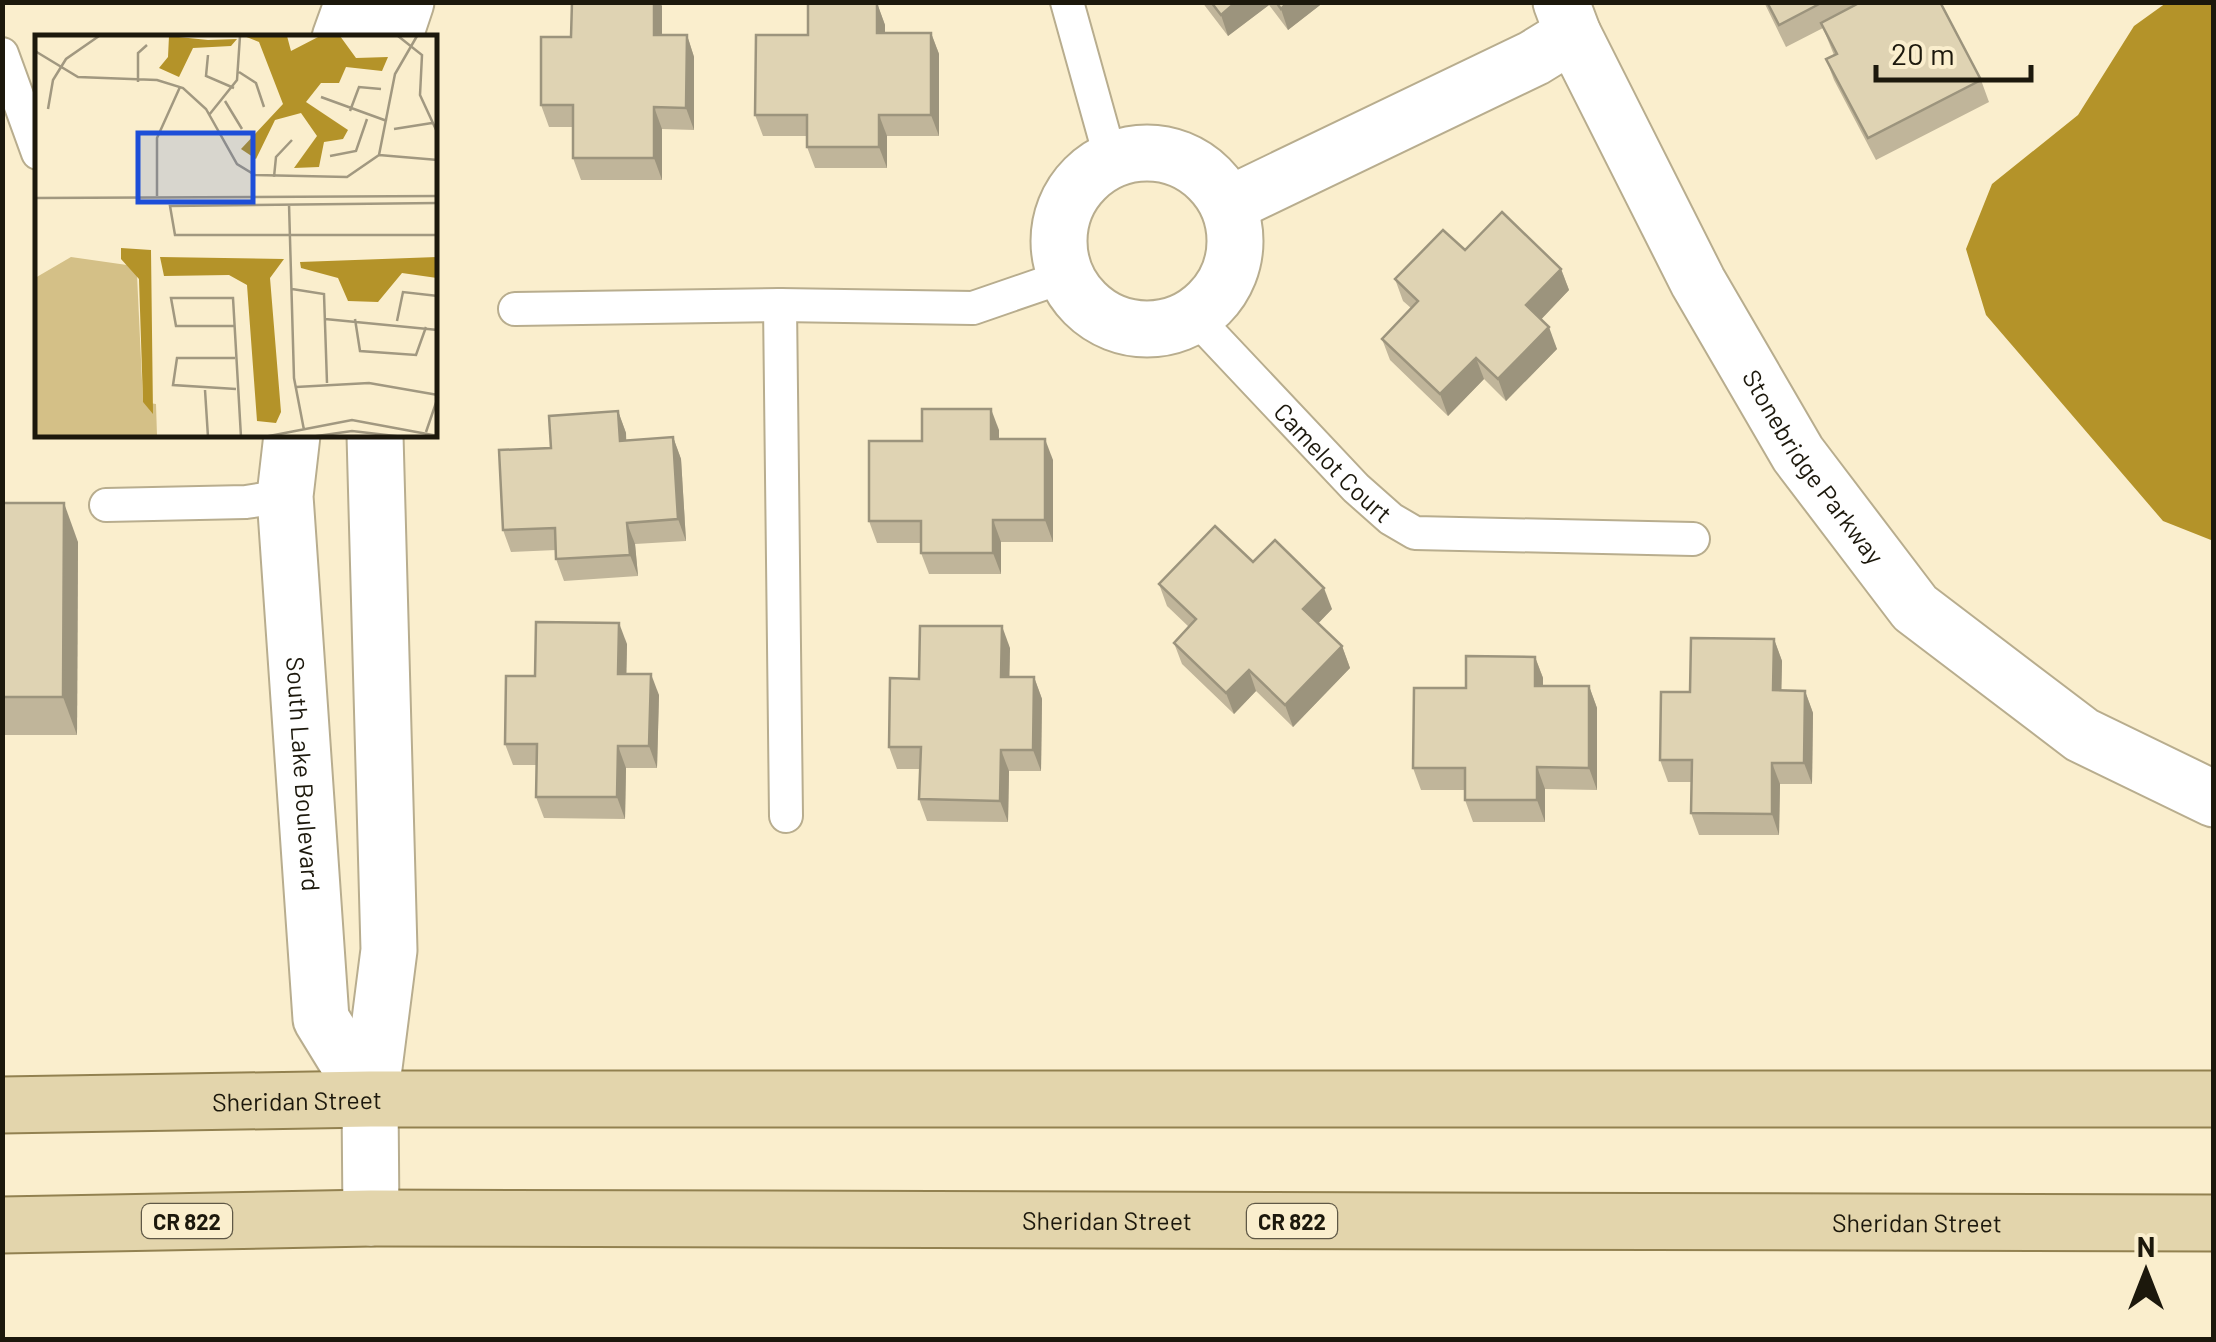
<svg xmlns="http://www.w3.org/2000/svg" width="2216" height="1342" font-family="Barlow,sans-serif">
<rect width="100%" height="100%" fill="#faeecd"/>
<path fill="#b49329" d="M2166 3H2213L2211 540 2163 521 1986 315 1966 249 1992 184 2078 115 2134 26Z"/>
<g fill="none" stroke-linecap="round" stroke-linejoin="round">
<g stroke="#b8ad8e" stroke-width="36">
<g id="lane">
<path d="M1067 2 1111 160"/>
<path d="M2 54 38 153"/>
<path d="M780 305 786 816"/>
<path d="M515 309 780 305 973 308 1066 276"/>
<path id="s1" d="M1192 314 1356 488 1391 519 1415 533 1693 539"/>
<path d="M106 505 246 502 285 496"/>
</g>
</g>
<g stroke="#b8ad8e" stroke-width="59">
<g id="street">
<path id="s2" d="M1561 2 1573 34 1698 282 1798 454 1915 608 2082 735 2214 799"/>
<path d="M340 38 353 2"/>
<path d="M394 38 406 2"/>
<circle cx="1147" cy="241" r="88"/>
<path d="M1228 205 1534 58 1573 34"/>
<path id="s3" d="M292 435 285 496 321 1019 370 1099"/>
<path d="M371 1218 370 1099 389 950 375 435"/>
</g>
</g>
<g stroke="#928150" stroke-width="59">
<g id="primary">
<path id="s4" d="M2 1105 370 1099H2214"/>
<path id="s5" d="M2 1225 371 1218 2214 1223"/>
</g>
</g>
<use href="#lane" stroke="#fff" stroke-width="32"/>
<use href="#street" stroke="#fff" stroke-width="55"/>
<use href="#primary" stroke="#e3d5ac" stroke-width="55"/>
</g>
<g fill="#c0b59a">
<path d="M572 2H660L662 35H687L694 57V130L662 129V180H581L573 158V127H549L541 105 571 37Z"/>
<path d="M1202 2H1324L1288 30 1269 5 1228 36Z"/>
<path d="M1764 2H1940L1981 80 1989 102 1876 160 1834 80 1826 59 1834 55 1823 28 1786 47Z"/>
<path d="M877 3 885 25V33H931L939 54V136H887V168H815L807 147V136H763L755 115 808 35Z"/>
<path d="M1465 250 1561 269 1569 290 1541 319 1557 349 1506 401 1484 379 1448 416 1390 360 1382 339 1411 308 1403 301 1395 279Z"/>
<path d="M618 411 626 433V440L673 437 681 459 686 541 635 544 638 576 564 581 556 559V550L511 552 503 530 551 448Z"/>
<path d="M999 430V439L1053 460V542H1001V574H929L921 553V543H877L869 521 922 441Z"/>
<path d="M2 503 78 542 77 735H2Z"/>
<path d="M1253 562 1332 609 1318 623 1342 646 1350 668 1293 727 1256 691 1234 714 1182 664 1174 643 1189 627 1167 606 1159 584Z"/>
<path d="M1774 639 1782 661 1781 691H1805L1813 713 1812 784H1780L1779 835H1699L1691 813 1692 782H1668L1660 760 1690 692Z"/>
<path d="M627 644 626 674 659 695 657 768H626L625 819 544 818 536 797V765H513L505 744 535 676Z"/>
<path d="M1010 648 1009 677H1034L1042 699 1041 771H1009L1008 822 927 821 919 799 920 769H897L889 747 919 679Z"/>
<path d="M1535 657 1543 678V686H1589L1597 708V790L1545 789V822H1473L1465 800V790H1421L1413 768 1466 688Z"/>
</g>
<g fill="#9c947d">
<path d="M654 2H660L662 6V56L654 35Z"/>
<path d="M1236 2H1268L1269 5 1228 36 1221 15Z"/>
<path d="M1288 2H1324L1288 30 1281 9Z"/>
<path d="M877 3 885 25V54L877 33Z"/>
<path d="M931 33 939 54V136L931 115Z"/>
<path d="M687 35 694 57V130L686 108Z"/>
<path d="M654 107 662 129V180L654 158Z"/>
<path d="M879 115 887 136V168L879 147Z"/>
<path d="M1561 269 1569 290 1534 327 1526 305Z"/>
<path d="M1549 327 1557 349 1506 401 1498 379Z"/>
<path d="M1476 358 1484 379 1448 416 1440 394Z"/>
<path d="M991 409 999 430V460L991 439Z"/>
<path d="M618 411 626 433 627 462 620 441Z"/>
<path d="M673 437 681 459 686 541 678 519Z"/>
<path d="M1045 439 1053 460V542L1045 520Z"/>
<path d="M64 503 78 542 77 735 63 697Z"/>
<path d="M993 520 1001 542V574L993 553Z"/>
<path d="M627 523 635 544 638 576 630 555Z"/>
<path d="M1324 588 1332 609 1311 631 1303 609Z"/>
<path d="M619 623 627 644 626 695 618 674Z"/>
<path d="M1002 626 1010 648 1009 699 1001 677Z"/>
<path d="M1774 639 1782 661 1781 712 1773 690Z"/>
<path d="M1342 646 1350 668 1293 727 1285 705Z"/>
<path d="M1535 657 1543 678V708L1535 686Z"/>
<path d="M1249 670 1256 691 1234 714 1226 693Z"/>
<path d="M651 674 659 695 657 768 649 746Z"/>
<path d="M1034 677 1042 699 1041 771 1033 750Z"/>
<path d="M1589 686 1597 708V790L1589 768Z"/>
<path d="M1805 691 1813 713 1812 784 1804 763Z"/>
<path d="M618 746 626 768 625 819 617 797Z"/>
<path d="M1001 750 1009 771 1008 822 1000 801Z"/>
<path d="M1772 763 1780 784 1779 835 1772 814Z"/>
<path d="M1537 767 1545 789V822L1537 800Z"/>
</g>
<g fill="#dfd3b3" stroke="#9c947d" stroke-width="2.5">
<path d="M572 2H654V35H687L686 108 654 107V158H573V105H541V37H571Z"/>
<path d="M1211 2H1236L1221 15Z"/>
<path d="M1276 2H1288L1281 9Z"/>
<path d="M1767 2H1823L1779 25Z"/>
<path d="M1861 2H1940L1981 80 1868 138 1826 59 1837 54 1821 23Z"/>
<path d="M808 3H877V33H931V115H879V147H807V115H755L756 35H808Z"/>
<path d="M1502 212 1561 269 1526 305 1549 327 1498 379 1476 358 1440 394 1382 339 1418 301 1395 279 1443 230 1465 250Z"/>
<path d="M922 409H991V439H1045V520H993V553H921V521H869V441H922Z"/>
<path d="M618 411 620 441 673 437 678 519 627 523 630 555 556 559 555 528 503 530 499 450 551 448 549 416Z"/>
<path d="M2 503H64L63 697H2Z"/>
<path d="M1215 526 1253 562 1275 540 1324 588 1303 609 1342 646 1285 705 1249 670 1226 693 1174 643 1196 619 1159 584Z"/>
<path d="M536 622 619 623 618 674H651L649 746H618L617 797H536L537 744H505L506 676H535Z"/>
<path d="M920 626H1002L1001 677H1034L1033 750H1001L1000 801 919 799 921 747H889L890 678 919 679Z"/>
<path d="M1691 638 1774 639 1773 690 1805 691 1804 763H1772V814L1691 813 1692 760H1660L1661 692H1690Z"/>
<path d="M1466 656 1535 657V686H1589V768L1537 767V800H1465V768H1413L1414 688H1466Z"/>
</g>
<g text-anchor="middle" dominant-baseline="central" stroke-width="8" stroke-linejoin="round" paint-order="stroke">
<g fill="#faeecd" stroke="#5f5846" stroke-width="2.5">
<rect x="142" y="1204" width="90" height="34" rx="8"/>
<rect x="1247" y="1204" width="90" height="34" rx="8"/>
</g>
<g font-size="22" font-weight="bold" fill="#1c180c">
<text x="187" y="1221">CR 822</text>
<text x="1292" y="1221">CR 822</text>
</g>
<g font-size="25" fill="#1c180c" stroke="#faeecd">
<text stroke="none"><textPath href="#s1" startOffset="205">Camelot Court</textPath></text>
<text stroke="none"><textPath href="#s2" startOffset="530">Stonebridge Parkway</textPath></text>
<text stroke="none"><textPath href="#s3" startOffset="340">South Lake Boulevard</textPath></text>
<text stroke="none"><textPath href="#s4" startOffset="295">Sheridan Street</textPath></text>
<text stroke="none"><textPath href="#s5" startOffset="1105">Sheridan Street</textPath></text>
<text stroke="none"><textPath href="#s5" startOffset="1915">Sheridan Street</textPath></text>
</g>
</g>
<g transform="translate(35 35)">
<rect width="402" height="402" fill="#faeecd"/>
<path d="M36 222 92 230 102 240 108 367 121 369 122 401H0V243Z" fill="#d4c087"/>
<path d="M134 1 173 5 202 4 196 11 158 13 144 42 124 33 133 22ZM209 1H252L256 16 285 1H305L321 23 353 22 347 36 311 32 304 48H286L271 67 313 95 308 104 289 107 284 132 259 133 282 101 266 78 240 85 221 124 206 114 248 69 224 7ZM86 213 116 215 118 379 108 367 104 244 86 224ZM125 222 249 224 235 243 246 377 241 388 222 386 212 250 194 240 129 241ZM402 222V243L367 238 343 267 313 266 303 243 266 233 265 227Z" fill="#b49329"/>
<path fill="none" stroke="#a19880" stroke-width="2.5" d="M363 1 387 20 385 60 403 99M0 16 43 42 122 45 148 53 171 74 202 129 220 140 312 142 344 120 360 39 382 1M173 20 171 41 199 53M204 37 221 48 229 72M103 47V18L112 10M286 62 352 86M190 66 207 94M13 74 18 45 31 24 64 1M315 76 324 52 346 54M174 80 202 45 205 1M359 94 397 88M344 120 403 125M295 121 321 116 332 84M239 142 241 122 257 105M122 161V103L145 52M0 163 403 161M403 168 135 171 140 200H403M254 169 259 343 269 395M257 254 289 259 292 348M290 284 403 295M320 284 325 316 381 320 391 292M362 286 368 257 403 261M199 291H141L136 263H198L206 402M200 323H142L138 350 201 354M261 352 334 348 403 360M170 355 173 402M391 397 403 362M229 402 317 385 403 401M275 402 317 396 369 402"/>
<path fill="#1d4ed8" fill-opacity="0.15" stroke="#1d4ed8" stroke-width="5" d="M103 98H218V167H103Z"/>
<rect width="402" height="402" fill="none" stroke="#1c180c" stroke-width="5"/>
</g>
<rect width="2216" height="1342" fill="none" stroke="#1c180c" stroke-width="10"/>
<g transform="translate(2146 1272)" stroke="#faeecd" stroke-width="8" paint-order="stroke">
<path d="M0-8L18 38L0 25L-18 38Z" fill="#1c180c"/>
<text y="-15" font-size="28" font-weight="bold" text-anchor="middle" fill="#1c180c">N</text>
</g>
<path d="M1876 65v15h155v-15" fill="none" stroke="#1c180c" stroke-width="5"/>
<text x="1891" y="65" font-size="30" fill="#1c180c" stroke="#faeecd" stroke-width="8" paint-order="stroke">20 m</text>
</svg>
